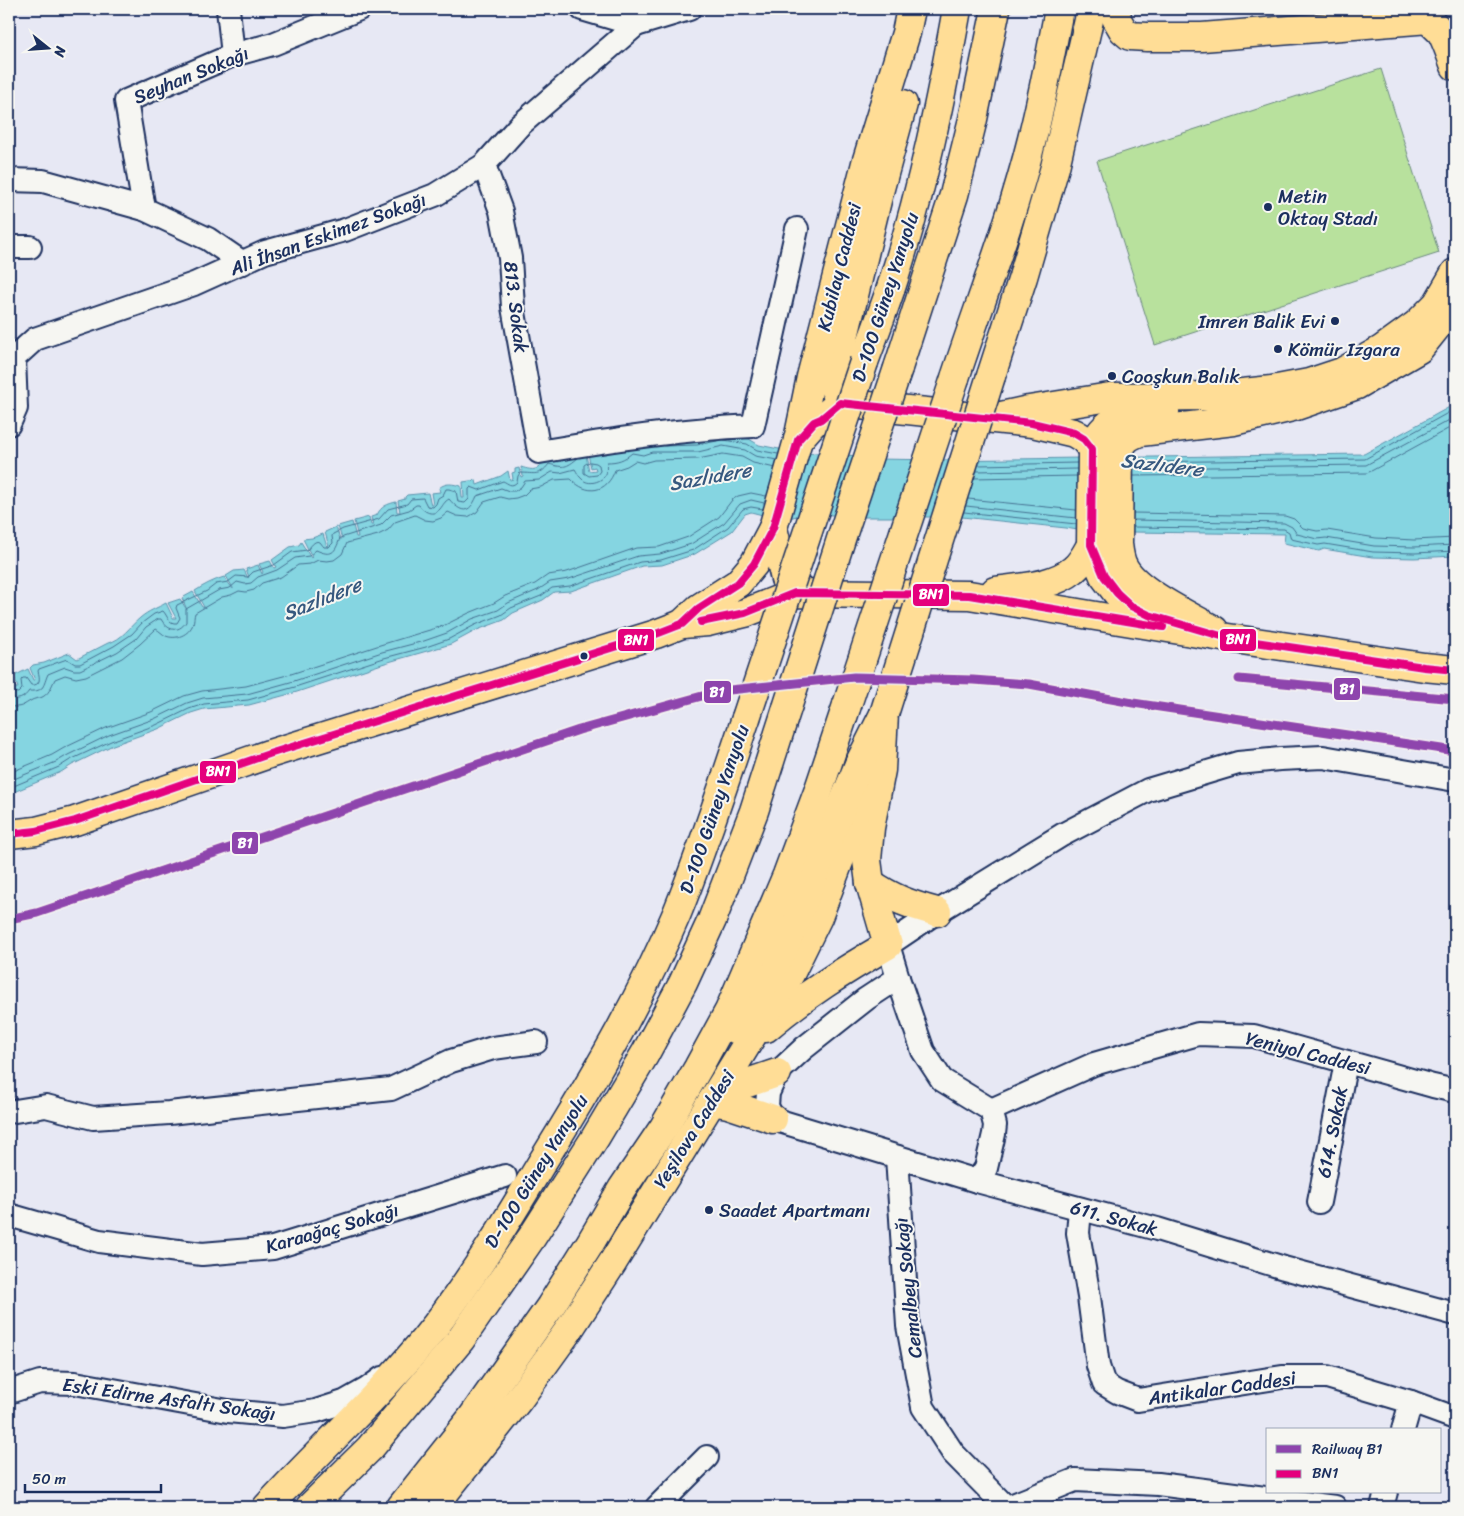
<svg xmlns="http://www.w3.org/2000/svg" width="1464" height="1516" font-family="Sriracha,sans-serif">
<rect width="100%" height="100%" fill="#e7e8f4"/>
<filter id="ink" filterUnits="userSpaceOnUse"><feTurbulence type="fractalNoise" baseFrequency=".02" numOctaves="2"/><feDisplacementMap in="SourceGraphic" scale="10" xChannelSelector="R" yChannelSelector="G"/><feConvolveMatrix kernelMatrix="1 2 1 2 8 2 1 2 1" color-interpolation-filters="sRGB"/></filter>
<g filter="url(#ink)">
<path fill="#b8e19d" stroke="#6a887e" d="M1381 69 1439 253 1155 345 1097 161Z"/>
<path fill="#85d5e1" stroke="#5b93ad" d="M1455 404V556L1414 558 1372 557 1324 549 1319 551 1284 543 1285 534 1131 532 1094 533 1066 528 962 517H857L808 513 782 520 751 512 745 514 732 531 695 554 662 565 642 566 571 591 554 592 543 600 513 613 504 620 477 630 451 644 427 651 385 663 297 692 249 705 204 709 191 713 158 729 113 745 72 765 61 772 9 794V678L11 677 15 688H18L14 676 28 669 33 680H35L30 668 33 665 44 663 69 653 77 659 108 643C122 640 130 626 140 618 148 611 157 608 166 603L173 618H176L168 603 180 599 187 610 182 598 193 592 202 607H204L195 591C204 585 214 580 224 577L233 589V588L226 576 234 571 244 570 248 578 249 577 246 569 258 565 262 574 263 572 259 564 270 561 274 568 276 567 272 560 290 547 299 545 301 542 311 558 312 557 303 539 312 538 323 534 327 547H329L325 532 336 527 340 539H342L338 526 352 522 356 537H358L354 521 369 517 371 525H373L371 517 377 515C381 506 388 504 396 502L397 512H400L398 501 405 499V497L407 495 428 493 431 505H433L431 493 440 492 439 488C446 482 453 484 461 486L462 498H464L463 482 476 480 477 485 501 476 508 471 510 480 513 479 512 473 515 472V469L519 468 521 477 523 476 521 467C534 471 538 471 546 459L552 458 558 462C569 460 575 454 585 449L589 471 596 470 595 467 591 468 587 449 724 435 749 439 759 445 804 454 826 452 877 459 941 460 1364 454Z"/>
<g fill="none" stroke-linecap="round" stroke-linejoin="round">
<g stroke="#457192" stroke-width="1">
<path d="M724 440 747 444 757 450 778 454"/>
<path d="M665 446 697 445 717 441"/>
<path d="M590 462 596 463 599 465 600 471 597 475 589 476 584 473V465L587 463Z"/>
<path d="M1134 462 1365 459 1455 409"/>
<path d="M979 465 1077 463"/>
<path d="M1134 468 1366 465 1455 417"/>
<path d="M977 471 1077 469"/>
<path d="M1134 476 1367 473 1373 470 1455 425"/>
<path d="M974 478 1077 476"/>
<path d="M968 499 1076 510"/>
<path d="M966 506 1076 518"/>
<path d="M964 512 1076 524"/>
<path d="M1133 513 1285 516 1294 519 1303 528 1317 531 1327 530 1376 538 1414 540 1455 538"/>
<path d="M1133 520 1284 523 1292 527 1297 534 1317 539 1326 538 1374 546 1414 547 1455 545"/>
<path d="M1133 527 1284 529 1289 532 1291 539 1318 545 1325 544 1373 552 1415 553 1455 551"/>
<path d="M9 685 12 692 18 693 22 689 21 680 23 678H26L31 685C41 686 40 678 38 671L39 669 67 659 75 664H80L114 646 132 634 142 623 154 614 163 611C168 616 168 624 177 623L180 618 176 608 177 605 207 591 216 584 228 582 236 576 248 577 253 572 274 565 292 552 307 550C310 548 314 539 320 542 321 543 322 545 324 547H329L333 543 332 536 333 534 343 529 379 519 388 509 407 504 411 499 423 498 427 506 433 507 436 504 438 498 443 495 446 489H449L456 491 458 502 465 503 469 499V489L471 487 479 490 503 481C508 483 511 488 517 482L518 476 520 473C535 473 539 477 549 464 564 468 566 468 578 458"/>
<path d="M9 697C18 702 24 698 29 691 45 692 43 685 48 674L65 667 74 670H80L117 652 136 639 146 627 158 619H161C167 630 178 634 186 622V609L219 590 230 588 237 582 245 584 251 583 258 577 277 570 295 558 309 556 316 550C332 557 335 553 340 538L381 525 391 515 409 510 416 505H419C424 512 433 517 440 509 444 504 444 502 449 499 461 513 469 515 477 496L501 488 509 491H515L521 487 525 481 539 480 552 472 560 473 575 469C577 472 579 477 582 479 588 486 602 482 606 474 607 470 606 465 607 462 617 462 624 460 632 453L643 455 652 452H698L723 446 745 450 755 456 777 460"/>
<path d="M9 706C21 709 23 705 32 700 34 699 38 698 40 698 49 695 51 687 55 679L65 675 76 678 86 676 122 658 140 644 156 629C160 631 162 634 166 636 176 640 189 635 193 624 194 621 194 616 195 613L222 597 231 595 239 591 246 592 254 590 262 583 281 577 298 565 310 564 318 560 327 561 334 560 342 554 347 543 378 535 388 530 395 522 415 515 425 520 433 521 441 518 448 512 457 516 468 517 477 512 484 502 500 497 508 499 516 498 524 495 530 489 541 487 554 480 571 479C587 496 607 493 615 470L627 466 635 461 643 463 654 460 698 459 723 454 742 457 753 463 775 468"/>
<path d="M9 773 52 755 64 748 106 728 151 712 184 696 202 691 246 686 291 674 380 645 443 626 469 613 494 603 505 596 535 584 548 575 567 572 636 548 659 547 688 537 719 517 732 500 738 496 751 493 766 496"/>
<path d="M9 781 56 762 68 755 109 735 154 719 187 703 203 698 247 694 294 681 382 652 424 641 447 633 472 619 498 610 508 603 538 590 550 582 569 579 638 556 660 554 691 544 724 523 740 504 751 500 764 503"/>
<path d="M9 788 59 767 70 760 111 741 156 725 189 709 204 704 248 700 295 687 384 658 426 647 449 639 475 625 501 615 511 608 541 596 552 588 570 586 640 562 661 560 693 550 728 527 743 509 751 507 763 509"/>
</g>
<g stroke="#1b2f5e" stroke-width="26">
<g id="minor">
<path d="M228 9 233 55"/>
<path d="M582 9 636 25 689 9"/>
<path d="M484 165 501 211 510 258 513 307 539 452C610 440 681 429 753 426L797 229"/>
<path d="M9 180 43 181 144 209 208 239 243 263"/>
<path d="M144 209 126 101 233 55 273 44 359 9"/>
<path d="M9 247H30"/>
<path d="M9 424 16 408 14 358 35 339 194 284 265 252 345 230 435 195 484 165 520 125 636 25"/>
<path d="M898 978 866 999 804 1048 777 1073 768 1093 767 1106 773 1119 977 1181 1157 1229 1284 1268 1455 1314"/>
<path d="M991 1110 1094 1064 1198 1034 1254 1036 1433 1086 1455 1091"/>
<path d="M9 1112 46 1106 93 1118 169 1113 391 1089 451 1061 493 1048 536 1042"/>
<path d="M897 1157 908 1326 923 1407 953 1453 1006 1507"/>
<path d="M977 1181 986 1168 994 1134 995 1125 991 1110 942 1080 923 1051 898 978 888 945 937 912 1062 835 1148 790 1238 763 1280 759 1323 757 1455 780"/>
<path d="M1319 1202 1346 1062"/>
<path d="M1080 1209 1078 1233 1089 1297 1098 1366 1104 1384 1117 1392 1138 1400 1282 1377H1327L1411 1402 1455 1418"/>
<path d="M9 1215 99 1241 202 1254 273 1248 505 1176"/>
<path d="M9 1392 40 1382 75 1383 228 1411 283 1416 316 1411 344 1402 367 1389 382 1378"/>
<path d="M1403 1430 1411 1402"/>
<path d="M657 1507 707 1457"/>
<path d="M1008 1507 1075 1480 1158 1484 1335 1507"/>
<path d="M1382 1507 1386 1492"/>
</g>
</g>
<g stroke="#1b2f5e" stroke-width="31">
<g id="major">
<path d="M1117 9 1116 18 1123 30 1130 36 1147 37H1202L1429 19"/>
<path d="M1428 9C1428 23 1433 23 1441 32 1445 38 1452 58 1455 66"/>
<path d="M864 362C875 332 887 302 896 272 923 186 941 98 957 9"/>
<path d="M991 376 1023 277 1055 167 1089 20 1090 9"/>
<path d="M840 403 834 387 835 374 879 192 903 104"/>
<path d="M992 418 1029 410 1110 397 1213 396 1272 390 1309 383 1342 372 1381 350 1417 324 1437 304 1455 273"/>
<path d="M798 440 814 422 821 419 840 403 1032 423 1074 433 1084 439 1092 449"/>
<path d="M773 528 785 579 795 593"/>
<path d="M995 591C1020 587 1052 587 1073 570 1081 564 1086 554 1091 545"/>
<path d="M1160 618 1149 615 1131 606 1117 593 1104 576 1098 562 1091 545 1092 449C1106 412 1131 416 1165 412"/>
<path d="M682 624 699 608 738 583 754 564 773 528 798 440 811 377 866 163 906 33 911 9"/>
<path d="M1214 630C1190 616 1139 592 1125 569 1120 562 1119 553 1118 544L1119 450C1124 439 1129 436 1140 432L1234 421 1293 407 1357 385 1419 349 1455 304"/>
<path d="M9 834 36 831 75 821 269 754 656 634 682 624 708 622 745 613 795 593 969 595 1228 638 1424 667 1455 670"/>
<path d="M870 883C893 899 911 905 937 912"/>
<path d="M766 1028C803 996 845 970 888 945L870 883 867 860 870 828 881 770 884 714"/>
<path d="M713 1100 724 1091 777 1073"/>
<path d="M712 1101 728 1104 773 1119"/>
<path d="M267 1507C322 1447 386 1390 436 1325 475 1274 508 1219 541 1164 591 1083 640 1001 677 913 703 849 724 783 746 718"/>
<path d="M433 1507 519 1399 568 1331 613 1262 790 974 818 917 843 851 870 763"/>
</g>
</g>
<g stroke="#1b2f5e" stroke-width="31">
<g id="highway">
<path d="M898 368 954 195 973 119 996 9"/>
<path d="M955 378C981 299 1012 220 1032 139 1043 96 1051 52 1059 9"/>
<path d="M735 1029 761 990 784 948 859 764 884 714"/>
<path d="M310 1507 370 1448 461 1339 532 1237 595 1138 645 1054 683 983 712 920 754 811 787 708"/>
<path d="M401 1507 471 1419 550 1307 589 1245 622 1189 664 1127 698 1068 729 1011 787 875 818 792 847 705"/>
</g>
</g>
<use href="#minor" stroke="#f6f6f2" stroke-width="22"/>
<use href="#major" stroke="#ffdd96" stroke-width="28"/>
<use href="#highway" stroke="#ffdd96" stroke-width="28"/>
<g stroke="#1b2f5e" stroke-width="31" stroke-linecap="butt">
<g id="major-bridge">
<path d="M884 714 991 376"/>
<path d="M746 718 864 362"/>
</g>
</g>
<g stroke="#1b2f5e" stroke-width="31" stroke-linecap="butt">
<g id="highway-bridge">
<path d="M847 705 955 378"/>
<path d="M787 708 842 536 898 368"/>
</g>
</g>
<use href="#major-bridge" stroke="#ffdd96" stroke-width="28"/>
<use href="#highway-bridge" stroke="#ffdd96" stroke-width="28"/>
<g stroke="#f6f6f2" stroke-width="11">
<g id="bus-1">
<path d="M701 622 745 613 795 593 969 595 1163 627"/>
<path d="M9 834 36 831 75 821 269 754 656 634 682 624 699 608 738 583 754 564 773 528 798 440 814 422 821 419 840 403 1032 423 1074 433 1084 439 1092 449 1091 545 1104 576 1117 593 1131 606 1149 615 1228 638 1424 667 1455 670"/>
</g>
</g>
<use href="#bus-1" stroke="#e5007d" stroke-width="8"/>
<g stroke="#f6f6f2" stroke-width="12">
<g id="rail-1">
<path d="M1239 679 1455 699"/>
<path d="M9 919 37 913 579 730 720 691 854 677 973 680 1029 684 1133 703 1455 751"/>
</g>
</g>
<use href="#rail-1" stroke="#8e44ad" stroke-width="9"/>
</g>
</g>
<g fill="#1b2f5e" stroke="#f6f6f2" stroke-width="2">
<circle cx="1268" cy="207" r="5"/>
<circle cx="1335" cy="321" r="5"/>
<circle cx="1278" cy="349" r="5"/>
<circle cx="1112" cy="376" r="5"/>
<circle cx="584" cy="656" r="4.5"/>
<circle cx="709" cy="1210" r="5"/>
</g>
<g text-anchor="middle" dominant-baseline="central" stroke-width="4" stroke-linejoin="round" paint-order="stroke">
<g font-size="19" fill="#1b2f5e" stroke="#f6f6f2">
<text transform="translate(191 75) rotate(-22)">Seyhan Sokağı</text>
<text transform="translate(328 234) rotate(-20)">Ali İhsan Eskimez Sokağı</text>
<text transform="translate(839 267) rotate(-76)">Kubilay Caddesi</text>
<text transform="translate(885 297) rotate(-72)">D-100 Güney Yanyolu</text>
<text transform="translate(516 307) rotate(83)">813. Sokak</text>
<text transform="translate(714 809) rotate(-71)">D-100 Güney Yanyolu</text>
<text transform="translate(1308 1053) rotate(14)">Yeniyol Caddesi</text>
<text transform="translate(694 1129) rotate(-58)">Yeşilova Caddesi</text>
<text transform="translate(1332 1132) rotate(-79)">614. Sokak</text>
<text transform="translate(536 1171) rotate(-58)">D-100 Güney Yanyolu</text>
<text transform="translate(1114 1218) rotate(15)">611. Sokak</text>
<text transform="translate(332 1228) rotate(-16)">Karaağaç Sokağı</text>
<text transform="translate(908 1288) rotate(-96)">Cemalbey Sokağı</text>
<text transform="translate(1222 1388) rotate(-8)">Antikalar Caddesi</text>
<text transform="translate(169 1399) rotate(8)">Eski Edirne Asfaltı Sokağı</text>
</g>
<g font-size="19" fill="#1b2f5e" stroke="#f6f6f2" text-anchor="start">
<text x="1278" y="196">Metin<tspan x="1278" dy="22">Oktay Stadı</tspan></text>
<text x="1325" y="321" text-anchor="end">Imren Balik Evi</text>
<text x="1288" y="349">Kömür Izgara</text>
<text x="1122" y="376">Cooşkun Balık</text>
<text x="719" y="1210">Saadet Apartmanı</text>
</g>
<g font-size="20" font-style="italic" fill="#36587f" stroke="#f6f6f2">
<text transform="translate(1162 465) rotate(7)">Sazlıdere</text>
<text transform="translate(710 477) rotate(-10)">Sazlıdere</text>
<text transform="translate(322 599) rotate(-22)">Sazlıdere</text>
</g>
</g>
<g stroke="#f6f6f2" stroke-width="2">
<rect x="912" y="583" width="38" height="24" rx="5" fill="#e5007d"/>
<rect x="1219" y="628" width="38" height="24" rx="5" fill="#e5007d"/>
<rect x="617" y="628" width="38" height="24" rx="5" fill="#e5007d"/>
<rect x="1333" y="677" width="28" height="24" rx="5" fill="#8e44ad"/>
<rect x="703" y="680" width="29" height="24" rx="5" fill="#8e44ad"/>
<rect x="199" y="760" width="38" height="24" rx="5" fill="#e5007d"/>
<rect x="231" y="831" width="28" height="24" rx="5" fill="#8e44ad"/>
</g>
<g font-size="14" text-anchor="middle" font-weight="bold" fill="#fff">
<text x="931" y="599">BN1</text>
<text x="1238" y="644">BN1</text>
<text x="636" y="645">BN1</text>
<text x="1347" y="694">B1</text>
<text x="717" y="697">B1</text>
<text x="218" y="776">BN1</text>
<text x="245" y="848">B1</text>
</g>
<rect width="1464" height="1516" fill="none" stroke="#f6f6f2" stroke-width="30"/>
<rect x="15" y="15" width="1434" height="1486" fill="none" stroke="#1b2f5e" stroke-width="2" filter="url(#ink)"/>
<rect x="1266" y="1428" width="175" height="65" fill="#f6f6f2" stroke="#9ea6b7"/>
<rect x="1276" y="1445" width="25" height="8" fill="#8e44ad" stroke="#9ea6b7"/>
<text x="1312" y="1454" font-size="15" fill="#1b2f5e">Railway B1</text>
<rect x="1276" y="1470" width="25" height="8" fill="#e5007d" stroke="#9ea6b7"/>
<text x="1312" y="1478" font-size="15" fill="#1b2f5e">BN1</text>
<g transform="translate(48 48) rotate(107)" stroke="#f6f6f2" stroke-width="4" paint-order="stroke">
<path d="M0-4L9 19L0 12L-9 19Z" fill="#1b2f5e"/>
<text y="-8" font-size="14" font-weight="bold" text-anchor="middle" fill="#1b2f5e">N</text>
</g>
<path d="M25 1484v8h136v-8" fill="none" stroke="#1b2f5e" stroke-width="2.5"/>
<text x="32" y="1484" font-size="15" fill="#1b2f5e" stroke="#f6f6f2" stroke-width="4" paint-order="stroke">50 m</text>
</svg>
